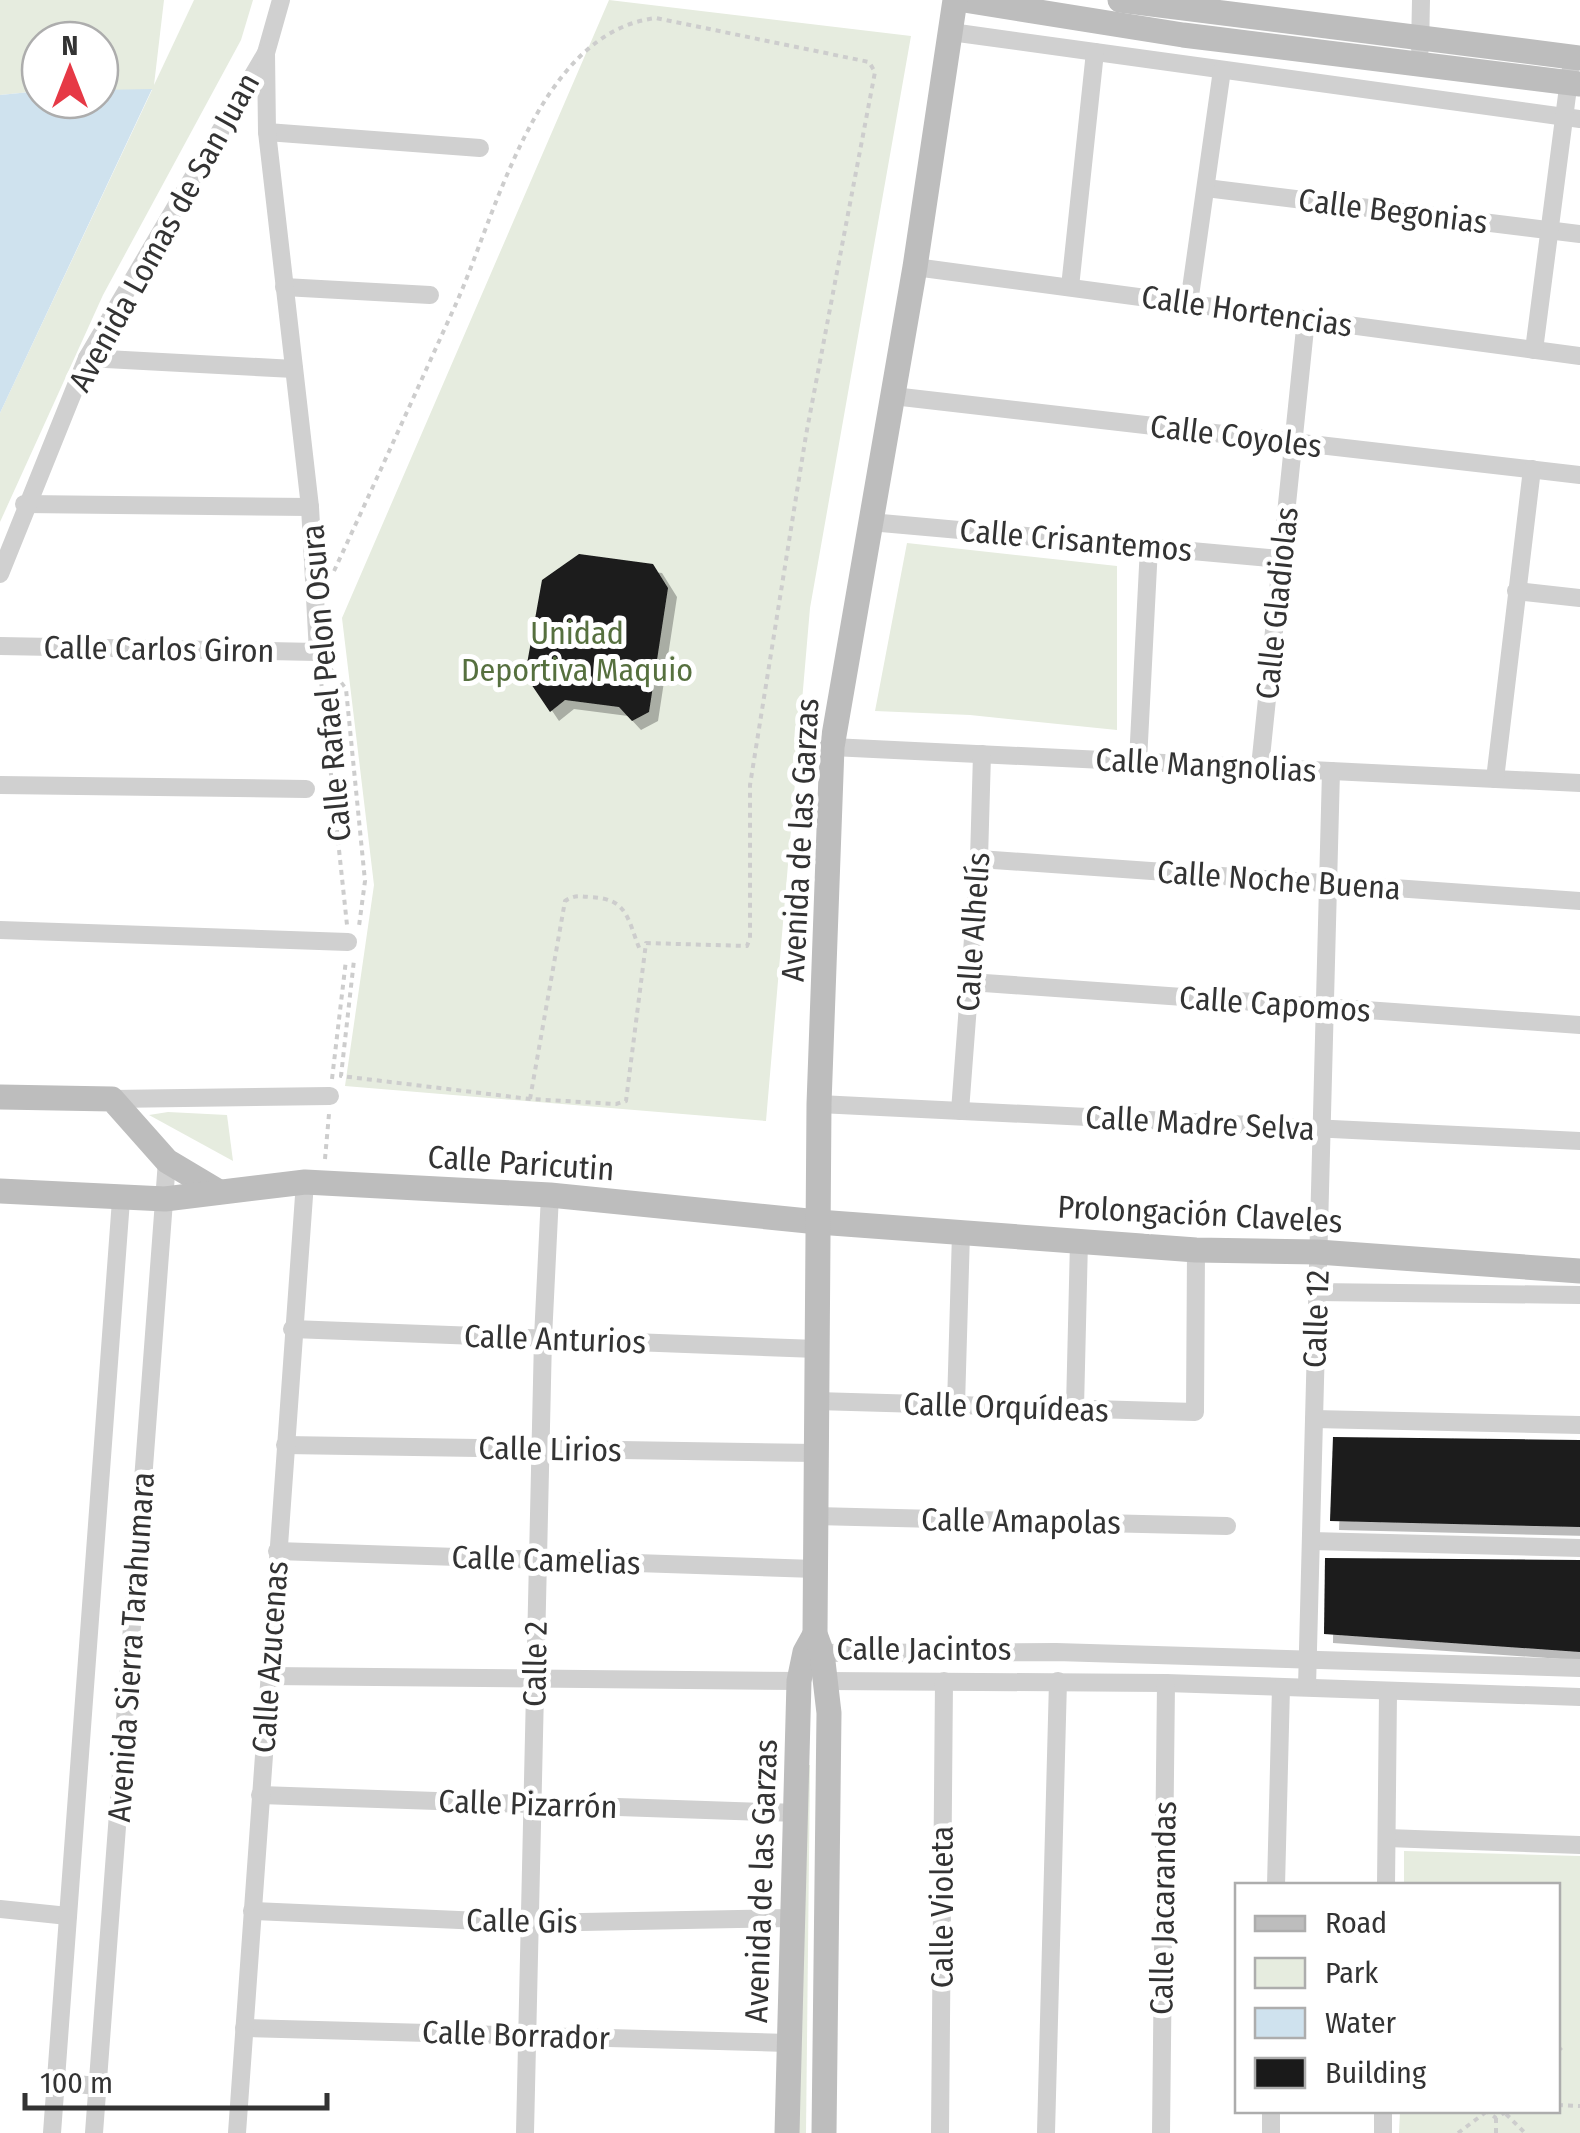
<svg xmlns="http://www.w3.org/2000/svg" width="1580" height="2133" font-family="'Fira Sans Condensed',sans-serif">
<defs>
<filter id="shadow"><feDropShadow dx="9" dy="9" stdDeviation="0" flood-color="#0004"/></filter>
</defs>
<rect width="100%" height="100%" fill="#fff"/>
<g fill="#e6ecdf">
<path d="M0 0H164L154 85 194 0H253L241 40 103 295 0 522V413L152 90H100V40H40V91L0 95Z"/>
<path d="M609 0 911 36 810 608 766 1121 345 1086 374 885 342 618Z"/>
<path d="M907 543 1117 566V730L970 715 875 711Z"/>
<path d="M168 1112 227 1115 233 1161 149 1115Z"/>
<path d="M801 1765H810L806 2133H793Z"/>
<path d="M1404 1851 1580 1856V2133H1399L1400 2111 1558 2110V1886L1404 1885Z"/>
</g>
<path fill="#cfe2ee" d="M152 89 0 413V95L40 91V100H100V90Z"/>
<g fill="#1a1a1a" filter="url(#shadow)">
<path d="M579 554 653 564 668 588 649 712 632 721 619 707 565 700 550 712 525 675 542 580Z"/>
<path d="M1333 1437 1580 1440V1527L1330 1521Z"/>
<path d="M1325 1558 1580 1560V1652L1324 1634Z"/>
</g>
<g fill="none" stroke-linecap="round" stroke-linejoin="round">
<g stroke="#cdcdcd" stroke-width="4" stroke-dasharray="5 5" stroke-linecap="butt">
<path d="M334 571C375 483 415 394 455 306 496 216 537 32 656 18L869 62 875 72 806 435 750 785V938L747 946 646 943 626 1101 616 1104 530 1099 341 1076 354 960"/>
<path d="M329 667 346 689 365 881 359 926"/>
<path d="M320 671 347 925"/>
<path d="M332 1079 346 960"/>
<path d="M530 1099 565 901C574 895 579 896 589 897 628 898 627 918 640 950"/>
<path d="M325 1159 329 1114"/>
<path d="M1558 2051 1562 2047"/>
<path d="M1558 2105 1580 2106"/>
<path d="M1485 2110 1496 2118 1509 2110"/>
<path d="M1506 2114 1525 2133"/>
<path d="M1496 2118V2133"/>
<path d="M1458 2133 1486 2112"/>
</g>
<g stroke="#d0d0d0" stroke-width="18">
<path d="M951 32 1580 119"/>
<path d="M1420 49 1421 0"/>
<path d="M267 132 480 148"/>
<path d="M1206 188 1580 234"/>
<path d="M915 267 1580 356"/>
<path d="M284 287 430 295"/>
<path d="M1070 287 1095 52"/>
<path d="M1189 303 1222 70"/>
<path d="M1534 350 1570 72"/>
<path d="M87 358 294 369"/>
<path d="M893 396 1580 475"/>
<path d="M24 504 310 507"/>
<path d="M870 522 1281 559"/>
<path d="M0 574 87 358 266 53 281 0"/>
<path d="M1516 591 1580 598"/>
<path d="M0 646 318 652 310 507 267 132 266 53"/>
<path d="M832 747 1580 783"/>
<path d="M1138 761 1149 547"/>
<path d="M1260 767 1306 319"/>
<path d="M1495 779 1532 469"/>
<path d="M0 785 306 789"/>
<path d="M979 859 1580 901"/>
<path d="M0 930 348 942"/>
<path d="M970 982 1580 1025"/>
<path d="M112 1099 330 1096"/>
<path d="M819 1104 1580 1141"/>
<path d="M960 1111 979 859 982 754"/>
<path d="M1315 1292 1580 1295"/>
<path d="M292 1329 817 1349"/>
<path d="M816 1401 1195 1412 1196 1250"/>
<path d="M956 1405 961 1233"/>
<path d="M1075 1408 1079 1241"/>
<path d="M1314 1419 1580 1425"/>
<path d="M285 1445 815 1453"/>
<path d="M815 1516 1227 1526"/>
<path d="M1311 1541 1580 1548"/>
<path d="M277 1551 815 1569"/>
<path d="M811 1653 1056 1652 1580 1668"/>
<path d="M268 1676 799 1681"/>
<path d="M826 1681 1166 1683 1580 1697"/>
<path d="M1307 1687 1331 771"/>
<path d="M260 1795 796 1813"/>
<path d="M1387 1838 1580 1845"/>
<path d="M1276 1886 1281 1687"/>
<path d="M1386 1886 1388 1693"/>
<path d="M0 1909 68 1916"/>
<path d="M252 1911 530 1923 792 1918"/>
<path d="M244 2028 788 2043"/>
<path d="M55 2082 97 2086"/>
<path d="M52 2133 121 1200"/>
<path d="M94 2133 167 1161"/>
<path d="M237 2133 305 1182"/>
<path d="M525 2133 543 1338 550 1195"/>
<path d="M940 2133 944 1681"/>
<path d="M1046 2133 1058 1681"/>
<path d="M1161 2133 1166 1683"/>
<path d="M1271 2133V2110"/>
<path d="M1383 2133V2110"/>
</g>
<g stroke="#bdbdbd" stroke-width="25">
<path d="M964 0 1183 35 1580 84"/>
<path d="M1120 0 1580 58"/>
<path d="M0 1097 112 1099 167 1161 219 1192"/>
<path d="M0 1191 165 1199 305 1182 550 1195 818 1222 1196 1250 1318 1252 1580 1271"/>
<path d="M787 2133 799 1681 805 1652 815 1634"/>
<path d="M824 2133 829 1713 822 1653 815 1634 819 1104 832 747 915 267 955 0"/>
</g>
</g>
<g text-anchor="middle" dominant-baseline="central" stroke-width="10" stroke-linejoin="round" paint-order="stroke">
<g font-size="32" fill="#333" stroke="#fff">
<text transform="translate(1393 211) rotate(7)">Calle Begonias</text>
<text transform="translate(164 232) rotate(-61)">Avenida Lomas de San Juan</text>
<text transform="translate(1247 311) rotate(8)">Calle Hortencias</text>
<text transform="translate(1236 436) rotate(7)">Calle Coyoles</text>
<text transform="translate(1076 540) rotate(5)">Calle Crisantemos</text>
<text transform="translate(1277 603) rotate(-84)">Calle Gladiolas</text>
<text transform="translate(159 649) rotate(1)">Calle Carlos Giron</text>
<text transform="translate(326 683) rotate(-95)">Calle Rafael Pelon Osura</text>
<text transform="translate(1206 765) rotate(3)">Calle Mangnolias</text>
<text transform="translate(800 840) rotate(-87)">Avenida de las Garzas</text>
<text transform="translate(1279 880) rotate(4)">Calle Noche Buena</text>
<text transform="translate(973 932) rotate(-86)">Calle Alhelís</text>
<text transform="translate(1275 1004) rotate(4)">Calle Capomos</text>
<text transform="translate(1200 1123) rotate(3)">Calle Madre Selva</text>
<text transform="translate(521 1163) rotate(4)">Calle Paricutin</text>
<text transform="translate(1200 1214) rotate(3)">Prolongación Claveles</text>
<text transform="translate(1316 1319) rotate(-88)">Calle 12</text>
<text transform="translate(555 1339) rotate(2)">Calle Anturios</text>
<text transform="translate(1006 1407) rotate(2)">Calle Orquídeas</text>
<text transform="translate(550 1449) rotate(1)">Calle Lirios</text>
<text transform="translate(1021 1521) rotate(1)">Calle Amapolas</text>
<text transform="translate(546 1560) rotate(2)">Calle Camelias</text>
<text transform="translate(131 1647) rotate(-86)">Avenida Sierra Tarahumara</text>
<text x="924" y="1649">Calle Jacintos</text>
<text transform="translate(270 1657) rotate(-86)">Calle Azucenas</text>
<text transform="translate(535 1664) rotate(-89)">Calle 2</text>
<text transform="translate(528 1804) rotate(2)">Calle Pizarrón</text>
<text transform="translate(761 1881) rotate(-88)">Avenida de las Garzas</text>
<text transform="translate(942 1907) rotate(-90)">Calle Violeta</text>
<text transform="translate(1163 1908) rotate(-89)">Calle Jacarandas</text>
<text transform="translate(522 1921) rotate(1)">Calle Gis</text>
<text transform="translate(516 2035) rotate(2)">Calle Borrador</text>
</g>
<g font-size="32" fill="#56703f" stroke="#fff">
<text x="577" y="633">Unidad<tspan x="577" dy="37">Deportiva Maquio</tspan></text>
</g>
</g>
<rect x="1235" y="1883" width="325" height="230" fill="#ffffff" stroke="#adadad" stroke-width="2.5"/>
<rect x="1255" y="1916" width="50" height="15" fill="#bdbdbd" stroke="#adadad" stroke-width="2.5"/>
<text x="1325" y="1933" font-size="30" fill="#333333">Road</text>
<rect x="1255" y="1958" width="50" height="30" fill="#e6ecdf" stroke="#adadad" stroke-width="2.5"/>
<text x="1325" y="1983" font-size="30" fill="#333333">Park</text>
<rect x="1255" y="2008" width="50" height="30" fill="#cfe2ee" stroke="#adadad" stroke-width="2.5"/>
<text x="1325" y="2033" font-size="30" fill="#333333">Water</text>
<rect x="1255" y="2058" width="50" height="30" fill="#1a1a1a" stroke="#adadad" stroke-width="2.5"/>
<text x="1325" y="2083" font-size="30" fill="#333333">Building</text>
<g transform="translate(70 70)"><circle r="48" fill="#ffffff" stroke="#adadad" stroke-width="2.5"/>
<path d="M0-8L18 38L0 25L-18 38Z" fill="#e63946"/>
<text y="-15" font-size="28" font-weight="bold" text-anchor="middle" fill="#333333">N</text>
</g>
<path d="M25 2093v15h302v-15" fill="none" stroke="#333333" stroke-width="5"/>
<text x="40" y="2093" font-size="30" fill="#333333" stroke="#ffffff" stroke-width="8" paint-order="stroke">100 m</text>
</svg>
